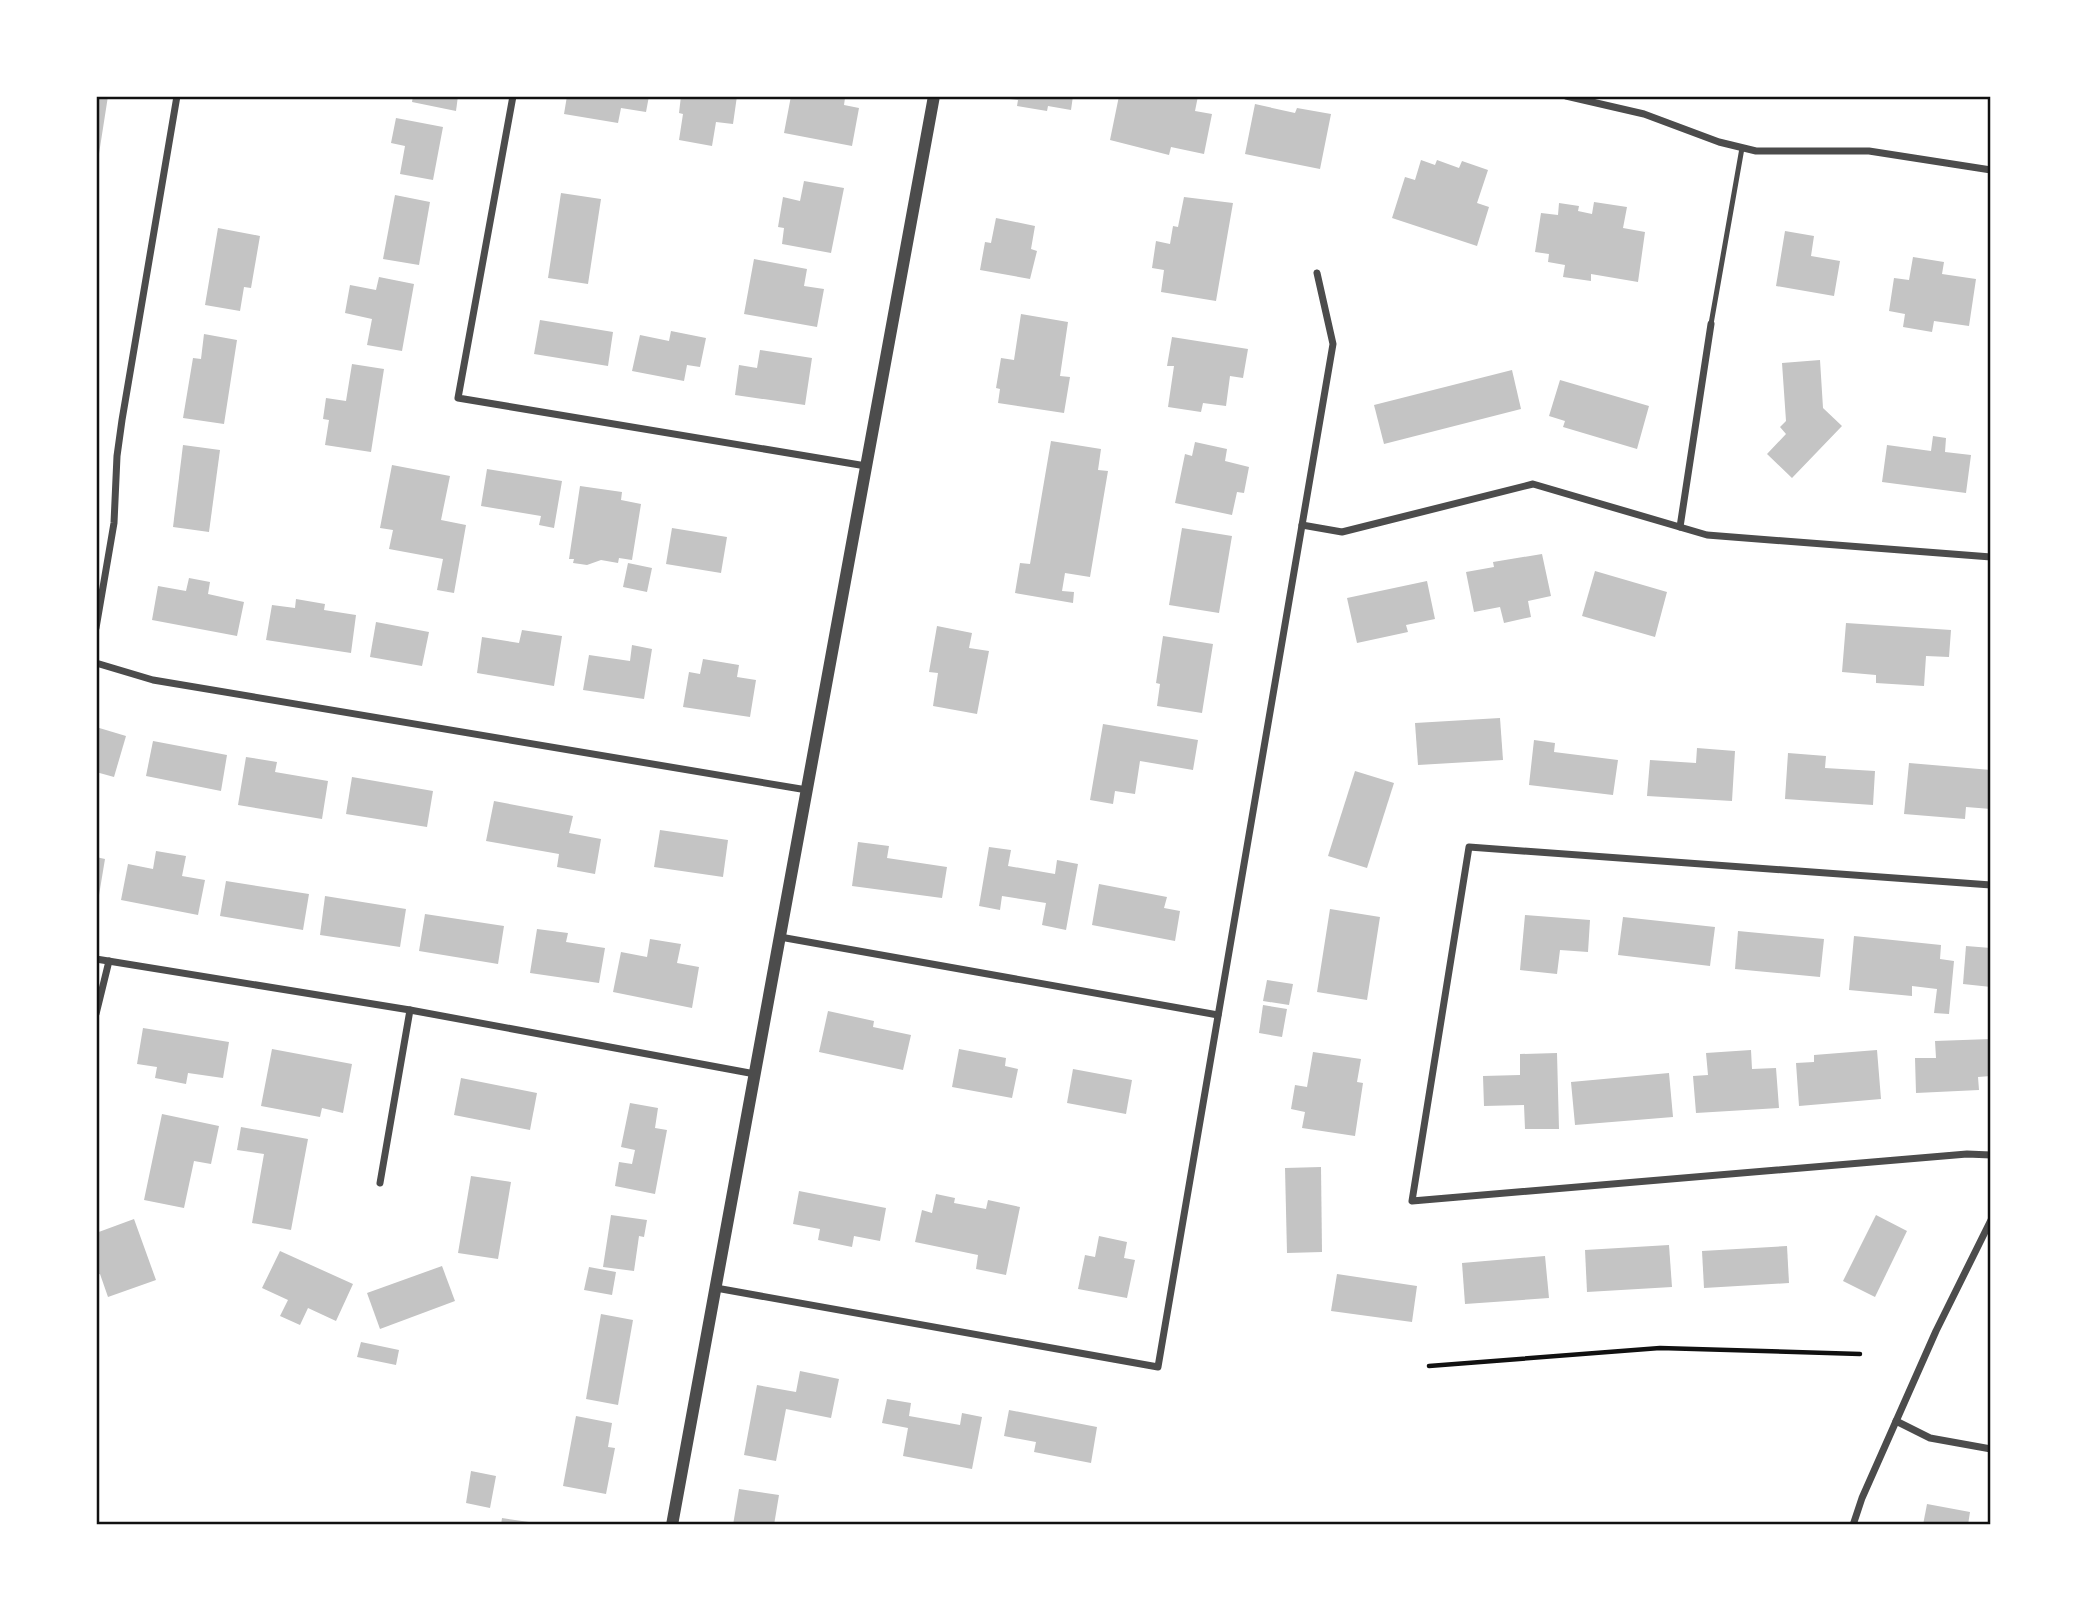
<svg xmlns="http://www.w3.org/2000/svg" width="2087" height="1621" font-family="'IBM Plex Sans',sans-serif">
<rect width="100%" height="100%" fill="#fff"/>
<g fill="#c4c4c4">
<path d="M96 96H108L98 160 96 159Z"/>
<path d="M413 96H458L456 111 412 102Z"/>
<path d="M567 96H649L646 112 621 108 618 123 564 114Z"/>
<path d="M681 96H737L733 124 716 122 712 146 679 140 683 114 679 113Z"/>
<path d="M791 96H833L845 98 844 105 859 108 852 146 784 133Z"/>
<path d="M1002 96H1073L1071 110 1048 106 1047 111 1017 106 1018 100 1002 98Z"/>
<path d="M1119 96H1198L1195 111 1212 114 1204 154 1171 147 1169 155 1110 140Z"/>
<path d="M1255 104 1295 113 1297 108 1331 114 1320 169 1245 154Z"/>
<path d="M396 118 443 127 433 180 400 174 405 146 391 143Z"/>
<path d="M1421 160 1435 165 1437 160 1459 168 1462 161 1488 170 1477 203 1489 207 1477 246 1392 218 1405 177 1415 180Z"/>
<path d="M804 181 844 188 831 253 782 244 784 228 778 227 783 197 800 201Z"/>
<path d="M561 193 601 199 588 284 548 278Z"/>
<path d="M395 195 430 202 419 265 383 259Z"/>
<path d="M1184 197 1233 203 1216 301 1161 292 1164 270 1152 268 1156 241 1170 244 1173 226 1178 227Z"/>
<path d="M1594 202 1627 207 1623 228 1645 232 1638 282 1591 274V281L1563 277 1565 265 1548 262 1549 254 1535 252 1541 213 1558 215 1559 203 1579 206 1578 211 1592 214Z"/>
<path d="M996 218 1035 226 1031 249 1037 251 1030 279 980 270 985 242 991 243Z"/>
<path d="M218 228 260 236 251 288 244 287 240 311 205 305Z"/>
<path d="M1785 231 1814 236 1811 256 1840 261 1834 296 1776 286Z"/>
<path d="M1913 257 1944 262 1942 274 1976 279 1969 326 1934 321 1932 332 1903 327 1905 314 1889 311 1894 278 1909 280Z"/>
<path d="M754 259 807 269 804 286 824 289 817 327 744 314Z"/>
<path d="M379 277 414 284 402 351 367 345 372 319 345 313 350 285 376 290Z"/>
<path d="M1021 314 1068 322 1060 376 1070 377 1064 413 998 403 1000 389 996 388 1001 358 1014 360Z"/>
<path d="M540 320 613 332 608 366 534 354Z"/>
<path d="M671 331 706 338 700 367 687 365 684 381 632 371 640 335 669 341Z"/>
<path d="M204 334 237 340 224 424 183 418 193 358 201 359Z"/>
<path d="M1172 337 1248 349 1243 378 1230 376 1226 406 1203 403 1201 412 1168 407 1174 366H1167Z"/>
<path d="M760 350 812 358 805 405 735 395 739 365 757 368Z"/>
<path d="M1820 360 1823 408 1842 426 1792 478 1767 454 1786 434 1780 427 1786 421 1782 363Z"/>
<path d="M352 364 384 369 371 452 325 445 329 420 323 419 326 398 346 401Z"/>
<path d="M1512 370 1521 409 1384 444 1374 405Z"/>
<path d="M1560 380 1649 406 1637 449 1563 427 1565 421 1549 416Z"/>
<path d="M1933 436 1946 438 1945 452 1971 455 1966 493 1882 482 1887 445 1931 451Z"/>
<path d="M1051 441 1101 449 1098 470 1108 471 1090 577 1065 573 1062 591 1074 592 1073 603 1015 593 1020 563 1030 564Z"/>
<path d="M1195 442 1227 449 1225 461 1249 467 1244 493 1237 492 1232 515 1175 503 1185 454 1192 456Z"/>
<path d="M183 445 220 450 209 532 173 527Z"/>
<path d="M392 465 450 476 441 520 466 525 454 593 437 590 443 559 389 549 393 530 380 528Z"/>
<path d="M487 469 562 481 554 528 539 525 541 516 481 506Z"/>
<path d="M580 486 622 492 621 500 641 504 632 560 619 558 618 563 601 560 587 565 573 563 574 559H569Z"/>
<path d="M672 528 727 537 721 573 666 564Z"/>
<path d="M1182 528 1232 536 1219 613 1169 605Z"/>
<path d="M1542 554 1551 596 1528 601 1531 617 1504 623 1500 607 1474 612 1466 572 1494 567 1493 562Z"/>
<path d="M628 563 652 568 647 592 623 587Z"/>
<path d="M1595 571 1667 592 1655 637 1582 616Z"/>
<path d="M189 578 210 582 208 594 244 602 237 636 152 620 158 586 186 591Z"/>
<path d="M1427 581 1435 619 1406 625 1408 632 1357 643 1347 598Z"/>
<path d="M296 599 325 604 324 610 356 615 351 653 266 640 272 605 295 608Z"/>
<path d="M376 622 429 632 422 666 370 657Z"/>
<path d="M1846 623 1951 630 1949 657 1926 656 1924 686 1876 683V675L1842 672Z"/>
<path d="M937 626 972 633 969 648 989 651 977 714 933 706 938 673 929 672Z"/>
<path d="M522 630 562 636 554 686 477 673 482 637 519 643Z"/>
<path d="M1163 636 1213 644 1202 713 1157 706 1160 684 1156 683Z"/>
<path d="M632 645 652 649 644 699 583 690 589 655 630 661Z"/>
<path d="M703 659 739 665 737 677 756 680 750 717 683 707 689 672 700 674Z"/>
<path d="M1500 718 1503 760 1418 765 1415 723Z"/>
<path d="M1103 724 1198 740 1193 770 1140 761 1135 794 1115 791 1113 804 1090 800Z"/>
<path d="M96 727 126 736 114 777 96 772Z"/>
<path d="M1534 740 1555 743 1554 752 1618 760 1613 795 1529 785Z"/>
<path d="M153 741 227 755 221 791 146 776Z"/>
<path d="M1697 748 1735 751 1732 801 1647 796 1650 760 1696 763Z"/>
<path d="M1788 753 1826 756 1825 768 1875 771 1873 805 1785 799Z"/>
<path d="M246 757 277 762 275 772 328 781 322 819 238 805Z"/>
<path d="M1909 763 1991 770V809L1966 807 1965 819 1904 814Z"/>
<path d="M1355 771 1394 783 1367 868 1328 856Z"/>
<path d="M352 777 433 791 427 827 346 814Z"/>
<path d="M494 801 573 816 569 833 601 839 595 874 557 867 559 854 486 841Z"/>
<path d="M660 830 728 840 723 877 654 867Z"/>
<path d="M858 842 889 846 887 858 947 867 942 898 852 886Z"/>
<path d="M989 847 1011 850 1008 866 1055 874 1057 860 1078 864 1066 930 1042 925 1046 903 1002 896 1000 910 979 906Z"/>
<path d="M156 851 186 856 182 876 205 880 198 915 121 900 128 864 153 869Z"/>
<path d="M96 857 105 859 98 901H96Z"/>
<path d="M226 881 309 894 303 930 220 916Z"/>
<path d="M1099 884 1167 897 1164 908 1180 911 1175 941 1092 925Z"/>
<path d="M325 896 406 909 400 947 320 935Z"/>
<path d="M1330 909 1380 917 1367 1000 1317 992Z"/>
<path d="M425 914 504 926 498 964 419 951Z"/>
<path d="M1525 915 1590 920 1588 952 1560 950 1557 974 1520 970Z"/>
<path d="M1623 917 1715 927 1710 966 1618 955Z"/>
<path d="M537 929 568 933 566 942 605 948 599 983 530 973Z"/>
<path d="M1738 931 1824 939 1820 977 1735 969Z"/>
<path d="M1854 936 1941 945 1940 959 1954 961 1949 1014 1934 1013 1937 989 1912 986V996L1849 990Z"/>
<path d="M650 939 681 944 677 963 699 967 692 1008 613 992 621 952 647 957Z"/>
<path d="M1966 946 1991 948V987L1963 984Z"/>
<path d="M1267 980 1293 984 1289 1005 1263 1001Z"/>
<path d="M1263 1005 1287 1009 1282 1037 1259 1033Z"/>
<path d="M828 1011 874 1021 873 1027 911 1035 903 1070 819 1052Z"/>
<path d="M143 1028 229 1042 223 1078 188 1073 186 1084 155 1078 157 1067 137 1064Z"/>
<path d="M1991 1039V1076L1978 1077 1979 1090 1916 1093 1915 1058H1936L1935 1041Z"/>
<path d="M272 1049 352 1064 343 1113 322 1108 320 1117 261 1106Z"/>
<path d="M959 1049 1006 1058 1005 1066 1018 1069 1012 1098 952 1087Z"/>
<path d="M1751 1050 1752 1069 1776 1068 1779 1108 1696 1113 1693 1076 1708 1075 1706 1053Z"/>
<path d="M1877 1050 1881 1099 1799 1106 1796 1063 1814 1062V1055Z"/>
<path d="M1313 1052 1361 1059 1357 1082 1363 1083 1355 1136 1302 1128 1305 1112 1291 1109 1295 1085 1307 1087Z"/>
<path d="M1557 1053 1559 1129H1525L1524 1105 1484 1106 1483 1076 1520 1075V1054Z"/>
<path d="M1073 1069 1132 1080 1126 1114 1067 1103Z"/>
<path d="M1669 1073 1673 1117 1575 1125 1571 1082Z"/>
<path d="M461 1078 537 1093 530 1130 454 1115Z"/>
<path d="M630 1103 658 1108 655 1128 667 1130 655 1194 615 1186 619 1162 632 1164 635 1150 621 1147Z"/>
<path d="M162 1114 219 1126 211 1164 194 1161 184 1208 144 1200Z"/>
<path d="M241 1127 308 1139 291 1230 252 1223 264 1154 237 1150Z"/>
<path d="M1321 1167 1322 1252 1287 1253 1285 1168Z"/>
<path d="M471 1176 511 1182 498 1259 458 1253Z"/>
<path d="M799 1191 886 1208 880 1241 854 1236 852 1247 818 1240 820 1229 793 1224Z"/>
<path d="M936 1194 955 1198 954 1203 986 1209 988 1200 1020 1207 1006 1275 976 1269 978 1255 915 1242 922 1210 932 1213Z"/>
<path d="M611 1215 647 1220 644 1237 639 1236 634 1271 603 1267Z"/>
<path d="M1876 1215 1907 1231 1875 1297 1843 1281Z"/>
<path d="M134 1219 156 1280 108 1297 100 1274 96 1275V1233Z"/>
<path d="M1099 1236 1127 1242 1124 1258 1135 1260 1127 1298 1078 1289 1085 1255 1095 1257Z"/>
<path d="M1669 1245 1672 1287 1587 1292 1585 1250Z"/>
<path d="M1787 1246 1789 1283 1704 1288 1702 1251Z"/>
<path d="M280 1251 353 1284 336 1321 308 1308 300 1325 280 1316 288 1300 262 1288Z"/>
<path d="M1545 1256 1549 1298 1465 1304 1462 1263Z"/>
<path d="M442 1266 455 1301 380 1329 367 1293Z"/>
<path d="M589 1267 616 1272 612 1295 584 1290Z"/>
<path d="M1337 1274 1417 1286 1412 1322 1331 1311Z"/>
<path d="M601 1314 633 1320 618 1405 586 1399Z"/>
<path d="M361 1342 399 1350 396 1365 357 1357Z"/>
<path d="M800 1371 839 1379 831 1418 786 1409 776 1461 744 1455 757 1385 796 1392Z"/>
<path d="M887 1399 911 1403 909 1416 960 1425 962 1413 982 1417 972 1469 903 1456 908 1428 882 1423Z"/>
<path d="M1009 1410 1097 1427 1091 1463 1034 1452 1036 1442 1004 1436Z"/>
<path d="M576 1416 612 1423 608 1447 615 1448 606 1494 563 1486Z"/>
<path d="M471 1471 496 1476 490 1508 466 1503Z"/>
<path d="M739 1489 779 1495 774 1525H733Z"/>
<path d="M1927 1504 1970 1512 1968 1525H1923Z"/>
<path d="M502 1518 536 1523V1525H501Z"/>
</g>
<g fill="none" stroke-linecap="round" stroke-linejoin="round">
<path stroke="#111" stroke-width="4.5" d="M1429 1366 1660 1348 1860 1354"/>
<path stroke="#4c4c4c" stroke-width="5" d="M1711 324 1742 148"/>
<g stroke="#4c4c4c" stroke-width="7">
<path d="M513 96 458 398 866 466"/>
<path d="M1566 96 1644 114 1719 142 1756 151H1869L1991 170"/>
<path d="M1302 525 1342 532 1533 484 1707 535 1991 557"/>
<path d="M1680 527 1711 324"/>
<path d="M96 628 114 523 117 456 122 420 177 96"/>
<path d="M96 663 153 680 807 790"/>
<path d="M1991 885 1469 847 1412 1201 1967 1154 1991 1155"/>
<path d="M780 937 1218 1015"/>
<path d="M96 959 410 1010 755 1074"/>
<path d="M96 1014 109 961"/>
<path d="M380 1183 410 1010"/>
<path d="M716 1288 1158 1367 1333 344 1317 273"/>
<path d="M1896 1421 1930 1438 1991 1449"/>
<path d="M1853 1525 1862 1498 1936 1331 1991 1220"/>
</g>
<path stroke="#4c4c4c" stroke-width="12" d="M672 1525 934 96"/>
</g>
<rect width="2087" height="1621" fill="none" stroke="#ffffff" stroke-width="196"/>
<rect x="98" y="98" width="1891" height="1425" fill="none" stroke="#111" stroke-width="2.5"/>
</svg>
